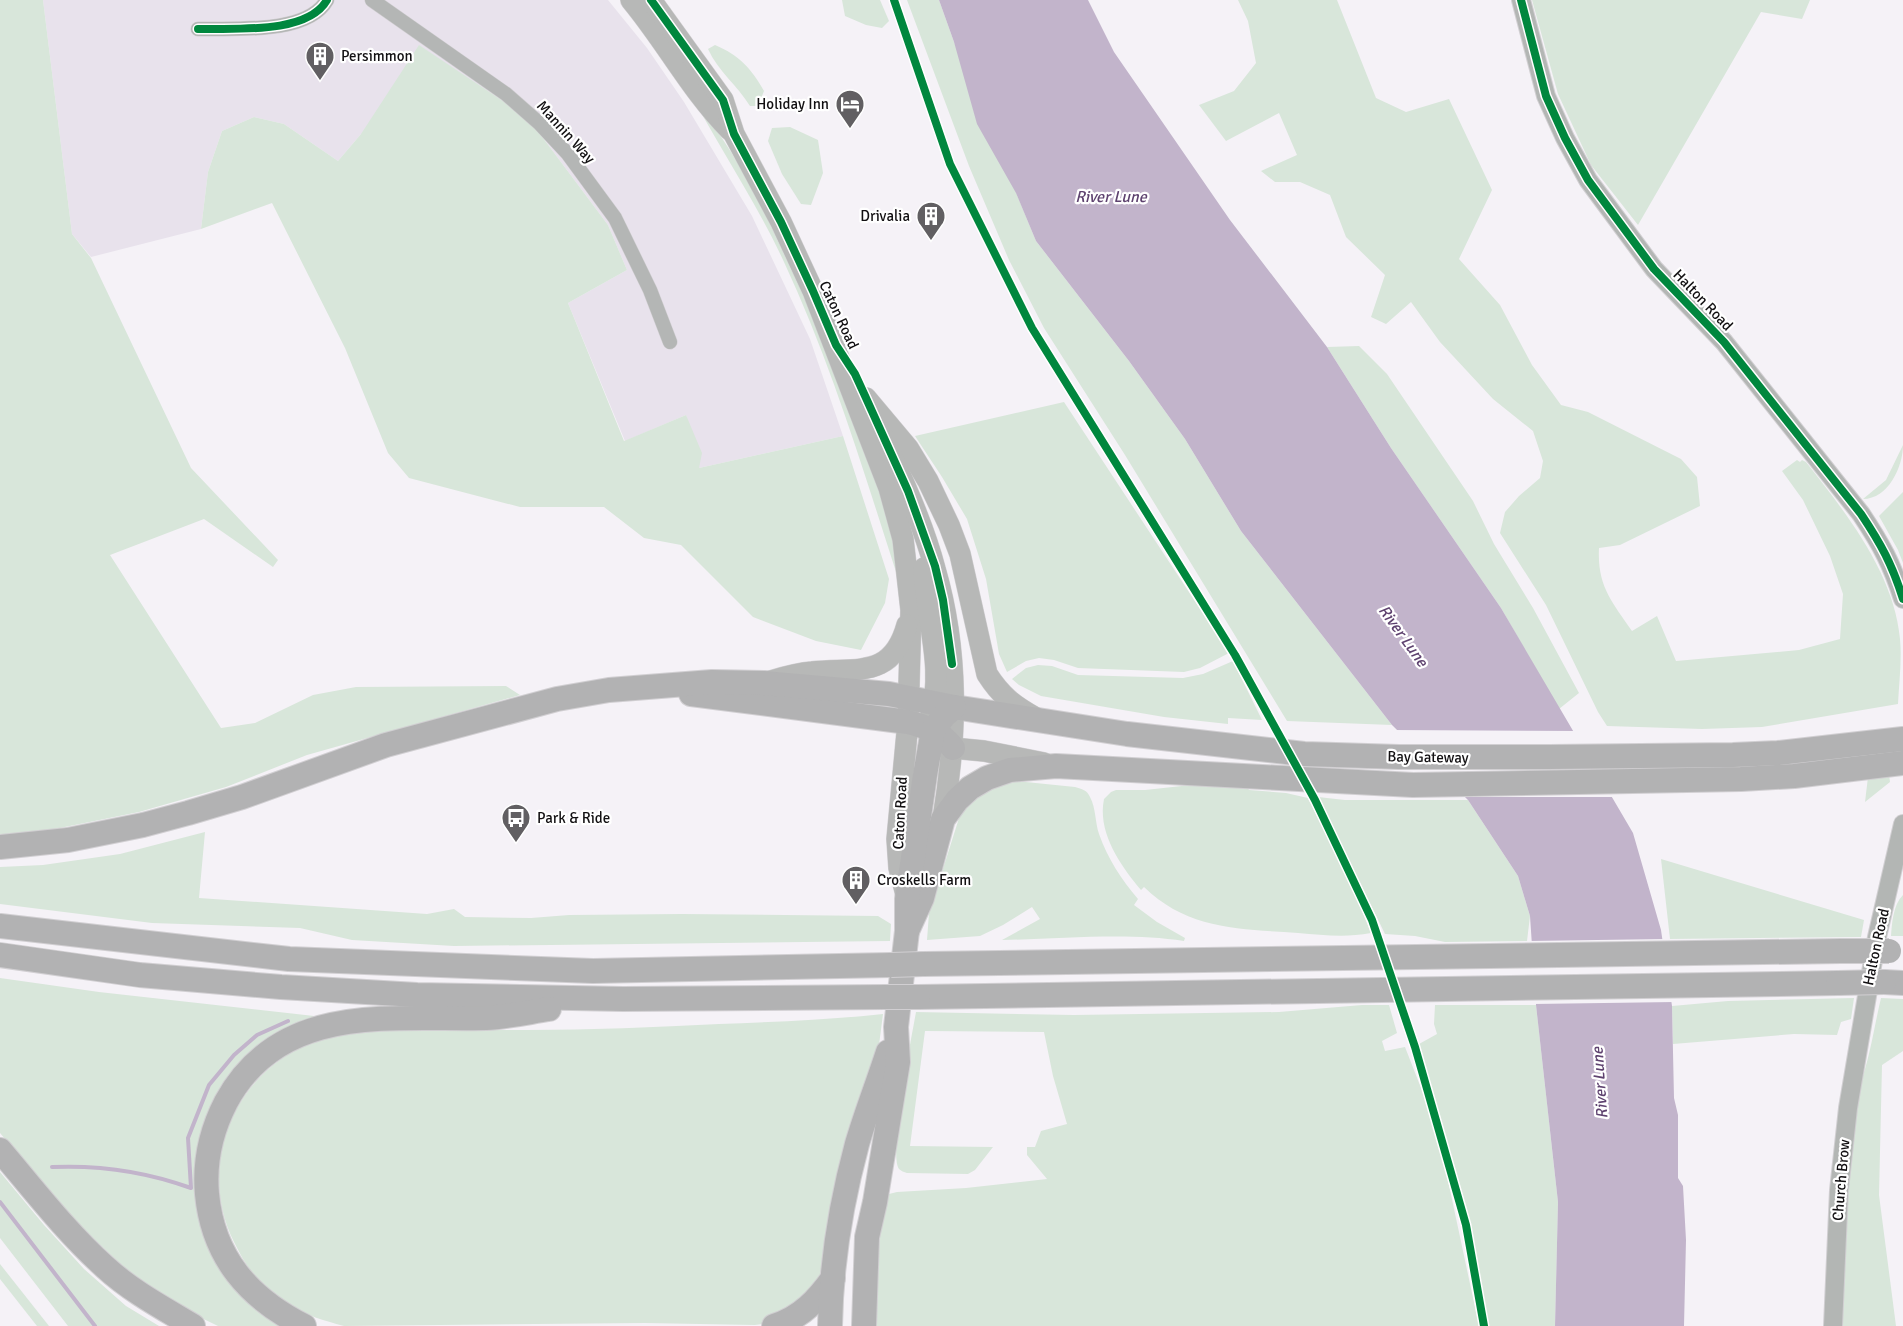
<svg xmlns="http://www.w3.org/2000/svg" width="1903" height="1326" font-family="Signika,sans-serif">
<rect width="100%" height="100%" fill="#f5f2f7"/>
<path fill="#e8e2ec" d="M43 0H608L647 48 684 102 752 216 810 339 843 436 699 468 686 415 625 441 568 303 627 270 608 225 537 130 361 134 338 161 284 124 254 117 222 131 208 172 201 229 91 257 72 234Z"/>
<g fill="#d8e6da">
<path d="M0 0H43L72 234 91 258 191 468 278 560 273 567 204 519 110 555 221 728 255 723 313 695 356 687 506 686 520 695 307 755 226 787 139 812 50 830 0 835Z"/>
<path d="M842 0H880L889 21 882 28 866 25 845 16Z"/>
<path d="M907 0H939L954 42 1036 241 1129 361 1185 439 1241 531 1392 725 1287 721 1125 455 1044 328 1009 260 969 166Z"/>
<path d="M1238 0H1337L1376 98 1406 112 1449 99 1492 190 1459 259 1500 305 1532 365 1561 405 1588 412 1681 459 1697 477 1700 506 1620 545 1599 548C1597 586 1612 602 1632 631L1657 616 1676 661 1799 650 1840 639 1843 594 1830 556 1803 500 1782 471 1797 460 1800 462 1802 460 1806 462C1846 513 1894 573 1900 639 1902 660 1899 683 1898 704L1762 727 1702 729 1607 726 1598 712 1546 605 1500 533 1505 512 1519 496 1540 478 1543 461 1533 431 1493 399 1440 342 1411 302 1386 324 1371 317 1385 275 1346 237 1330 195 1300 182H1275L1261 171 1297 155 1279 113 1226 141 1199 105 1234 91 1256 63 1248 21Z"/>
<path d="M1532 0H1810L1802 19 1761 12 1638 225 1591 165 1558 94Z"/>
<path d="M419 45 503 101 537 130 608 225 627 270 568 303 624 441 686 415 702 453 699 468 843 436 889 579 885 603 861 650 816 641 753 617 681 545 644 538 604 507H520L409 478 388 453 345 348 272 203 201 229 208 172 222 131 254 117 284 124 338 161 361 134Z"/>
<path d="M715 45C739 55 751 68 764 91L758 106H750C737 85 718 71 708 49Z"/>
<path d="M681 75 731 152 759 200 835 364 894 533 897 575C863 469 831 363 784 262 754 197 713 139 681 75Z"/>
<path d="M790 127 818 140 823 173 811 205 801 204 782 174 768 141 772 128Z"/>
<path d="M1359 346 1387 374 1473 501 1494 544 1533 608 1579 693 1559 709 1501 608 1391 448 1327 347Z"/>
<path d="M1064 402 1229 653 1200 668 1184 672 1078 668 1054 660 1039 658 1026 661 1007 672 999 654 986 579 967 519 942 477 915 436Z"/>
<path d="M1903 445C1903 467 1888 499 1863 499L1886 480Z"/>
<path d="M1903 492V563L1898 550 1879 516Z"/>
<path d="M1233 661 1262 720 1228 718V724L1164 717 1041 696 1019 685 1012 679 1026 668 1038 665 1052 666 1078 675 1183 678 1203 674Z"/>
<path d="M1889 774 1890 782 1865 802 1868 777Z"/>
<path d="M1015 781 1075 787C1082 789 1087 790 1090 797 1096 808 1095 822 1099 834 1108 859 1121 879 1138 899L1134 905 1157 922 1185 938 1184 941C1128 932 1059 939 1002 940L1040 919 1032 907 1003 925 980 936 927 940 929 913 960 815 971 799 985 788Z"/>
<path d="M1200 784 1246 785 1249 790 1286 793 1308 798 1353 889 1371 933C1345 938 1323 935 1298 933 1240 929 1188 930 1144 887L1141 890C1121 866 1097 833 1104 799L1111 792 1116 790H1145Z"/>
<path d="M1318 797 1345 800H1468L1518 876 1530 916 1527 941 1445 942 1415 936 1385 934Z"/>
<path d="M205 832 199 898 427 914 454 909 465 917 531 918 569 915 682 914 878 916 891 924 890 941 454 946 352 940 300 928 152 923 0 904V867L43 865 120 854Z"/>
<path d="M1661 859 1864 920 1861 937 1670 939Z"/>
<path d="M1903 895V936H1891C1892 923 1893 905 1903 895Z"/>
<path d="M0 978 99 992 323 1017 239 1068 201 1213 284 1326H218L185 1310 144 1286 79 1225 0 1133Z"/>
<path d="M1854 998 1851 1019 1841 1022 1837 1035 1794 1034 1673 1044 1672 1006 1728 1001Z"/>
<path d="M1881 998 1903 999V1051L1882 1065 1879 1195 1896 1326H1840L1847 1195 1859 1087C1870 1059 1874 1027 1881 998Z"/>
<path d="M1362 1005H1389L1397 1033 1382 1041 1385 1051 1405 1047 1437 1129 1479 1326H870L875 1269 885 1195 897 1192 966 1188 1047 1179 1027 1155V1147H1035L1041 1131 1067 1124 1053 1076 1044 1032 925 1031 910 1146 993 1147 975 1170 968 1174 907 1173C904 1172 901 1171 899 1169 888 1154 912 1035 916 1012L1074 1015 1279 1012Z"/>
<path d="M1435 1005H1536L1558 1202 1555 1326H1488L1463 1204 1419 1044 1437 1034 1434 1024Z"/>
<path d="M883 1014 879 1045 825 1263 815 1285 776 1322 755 1325 645 1323 344 1326C289 1312 259 1294 234 1242 195 1164 235 1070 316 1041 350 1029 385 1031 421 1031 456 1030 491 1030 527 1030 591 1030 655 1027 719 1024 774 1022 828 1020 883 1014Z"/>
<path d="M0 1172 44 1225 84 1269 126 1306 159 1326H68L0 1238Z"/>
<path d="M0 1264 49 1326H37L0 1279Z"/>
</g>
<path fill="#c2b4cb" d="M939 0H1088L1114 52 1230 220 1327 347 1391 448 1501 608 1633 833 1661 930 1672 1006 1674 1098 1678 1115V1178L1683 1186 1686 1240 1684 1326H1555L1558 1202 1536 1005 1530 916 1518 876 1468 800 1392 725 1241 531 1185 439 1129 361 1036 241 1016 193 977 124 954 42Z"/>
<g fill="#f5f2f7">
<path d="M1392 730 1576 731 1615 797H1461Z"/>
<path d="M1666 939 1675 1002 1533 1004 1529 941Z"/>
</g>
<g fill="none" stroke-linecap="round" stroke-linejoin="round">
<g stroke="#c2b4cb" stroke-width="4">
<path d="M52 1167C98 1165 147 1172 191 1188L188 1138 209 1085 234 1055 257 1035 288 1021"/>
<path d="M0 1202 95 1326"/>
</g>
<g stroke="#d1cfd2" stroke-width="15">
<g id="street">
<path d="M372 0 506 94 539 123 568 154 615 218 650 290 670 342"/>
<path d="M198 29C233 28 307 35 327 0"/>
</g>
</g>
<g stroke="#d1cfd2" stroke-width="20">
<g id="secondary">
<path d="M1521 0 1546 96 1565 138 1588 180 1654 269 1724 342 1861 514C1881 544 1892 564 1903 599"/>
<path d="M1833 1326 1839 1190 1848 1108 1877 937 1903 824"/>
</g>
</g>
<g stroke="#d1cfd2" stroke-width="22">
<g id="primary">
<path d="M631 0C666 42 692 92 730 130"/>
<path d="M651 0 723 100 734 134 781 222 813 291 889 488 903 539 911 610 908 722 897 839 899 868 907 898"/>
<path d="M866 398 908 448 928 481 949 525 960 554 987 674C1001 696 1013 705 1036 718"/>
<path d="M883 436C902 479 923 523 935 569 959 652 957 734 943 819"/>
<path d="M924 568C925 617 946 669 930 718"/>
<path d="M771 681C784 677 798 673 812 672 856 667 892 680 907 625"/>
<path d="M942 747 984 751 1044 763"/>
</g>
</g>
<g stroke="#d1cfd2" stroke-width="26">
<g id="highway">
<path d="M691 694 908 722C927 727 941 732 953 748"/>
<path d="M0 847 68 840 143 825 188 813 242 797 386 745 557 699 609 690 712 682 764 683 889 694 954 707 1127 734 1304 754 1399 757H1549L1733 755 1778 753 1903 739"/>
<path d="M0 926 289 959 593 971 891 965"/>
<path d="M907 931 922 898 943 819 957 800 970 788 987 778 1010 770 1056 766 1413 785 1741 779 1794 776 1903 763"/>
<path d="M0 955 140 975 281 987 417 995 623 999 886 997"/>
<path d="M923 964 1841 951"/>
<path d="M1884 982 1903 983"/>
<path d="M918 997 1838 983"/>
<path d="M0 1150C34 1190 66 1232 105 1267 131 1291 163 1308 193 1326"/>
<path d="M304 1326C249 1298 213 1258 207 1194 204 1161 211 1131 226 1102 280 1002 390 1020 486 1018 507 1017 529 1012 549 1009"/>
<path d="M774 1326C801 1318 818 1299 833 1278"/>
<path d="M830 1326C831 1265 841 1203 857 1144 866 1113 878 1083 888 1052"/>
<path d="M864 1326 867 1237 875 1202 898 1062 896 1027 907 931V899L925 775 933 730 944 716 954 707"/>
</g>
</g>
<use href="#street" stroke="#b4b6b5" stroke-width="14"/>
<use href="#secondary" stroke="#b3b6b4" stroke-width="18"/>
<use href="#primary" stroke="#b7b8b7" stroke-width="21"/>
<use href="#highway" stroke="#b2b2b3" stroke-width="24"/>
<g stroke="#d1cfd2" stroke-width="26" stroke-linecap="butt">
<g id="highway-bridge">
<path d="M1841 951H1889"/>
<path d="M891 965 923 964"/>
<path d="M1838 983 1884 982"/>
<path d="M886 997H918"/>
</g>
</g>
<use href="#highway-bridge" stroke="#b2b2b3" stroke-width="24"/>
<g stroke="#fff" stroke-width="11">
<g id="cycleway">
<path d="M651 0 723 100 734 134 781 222 813 291 836 345 855 374 866 398 908 491 935 566 943 600 952 664"/>
<path d="M894 0 950 164 1032 328 1235 655 1315 800 1372 920 1415 1047 1466 1225 1484 1326"/>
<path d="M1521 0 1546 96 1565 138 1588 180 1654 269 1724 342 1861 514C1881 544 1892 564 1903 599"/>
<path d="M198 29C233 28 307 35 327 0"/>
</g>
</g>
<use href="#cycleway" stroke="#00873e" stroke-width="8"/>
</g>
<defs>
<g id="building-pin" transform="scale(1.5)"><path d="M0 17L-7.5 6A9.5 9.5 0 1 1 7.5 6Z" fill="#615f62" stroke="#fff"/><path d="M-4-6H4V6H1V3H-1V6H-4ZM-2.5-4.3h1.7v1.8h-1.7ZM.8-4.3h1.7v1.8H.8ZM-2.5-1h1.7V.8h-1.7ZM.8-1h1.7V.8H.8Z" fill="#fff"/></g>
<g id="hotel-pin" transform="scale(1.5)"><path d="M0 17L-7.5 6A9.5 9.5 0 1 1 7.5 6Z" fill="#615f62" stroke="#fff"/><path d="M-6-4.5h1.5V1H6V5H4.5V3h-9V5H-6ZM-4 0a1.8 1.8 0 1 1 3.6 0ZM.5 0V-2.5h3Q6-2.5 6 0Z" fill="#fff"/></g>
<g id="bus-pin" transform="scale(1.5)"><path d="M0 17L-7.5 6A9.5 9.5 0 1 1 7.5 6Z" fill="#615f62" stroke="#fff"/><path d="M-5-6H5V4H4V6H2V4H-2V6H-4V4H-5ZM-3.5-4V0h7V-4ZM-3.5 1.2v1.5H-2V1.2ZM2 1.2v1.5H3.5V1.2Z" fill="#fff"/></g>
</defs>
<g fill-rule="evenodd">
<use href="#building-pin" x="320" y="56"/>
<use href="#hotel-pin" x="850" y="104"/>
<use href="#building-pin" x="931" y="216"/>
<use href="#bus-pin" x="516" y="818"/>
<use href="#building-pin" x="856" y="880"/>
</g>
<g text-anchor="middle" dominant-baseline="central" stroke-width="4.5" stroke-linejoin="round" paint-order="stroke">
<g font-size="15" fill="#121012" stroke="#fff" text-anchor="start">
<text x="341" y="56">Persimmon</text>
<text x="829" y="104" text-anchor="end">Holiday Inn</text>
<text x="910" y="216" text-anchor="end">Drivalia</text>
<text x="537" y="818">Park &amp; Ride</text>
<text x="877" y="880">Croskells Farm</text>
</g>
<g font-size="15" fill="#121012" stroke="#fff">
<text transform="translate(566 132) rotate(48)">Mannin Way</text>
<text transform="translate(1703 300) rotate(46)">Halton Road</text>
<text transform="translate(839 315) rotate(65)">Caton Road</text>
<text transform="translate(1428 757) rotate(1)">Bay Gateway</text>
<text transform="translate(900 813) rotate(-87)">Caton Road</text>
<text transform="translate(1876 947) rotate(-78)">Halton Road</text>
<text transform="translate(1841 1180) rotate(-85)">Church Brow</text>
</g>
<g font-size="16" font-style="italic" fill="#5e426f" stroke="#fff">
<text x="1111" y="197">River Lune</text>
<text transform="translate(1403 636) rotate(54)">River Lune</text>
<text transform="translate(1600 1083) rotate(-94)">River Lune</text>
</g>
</g>
</svg>
